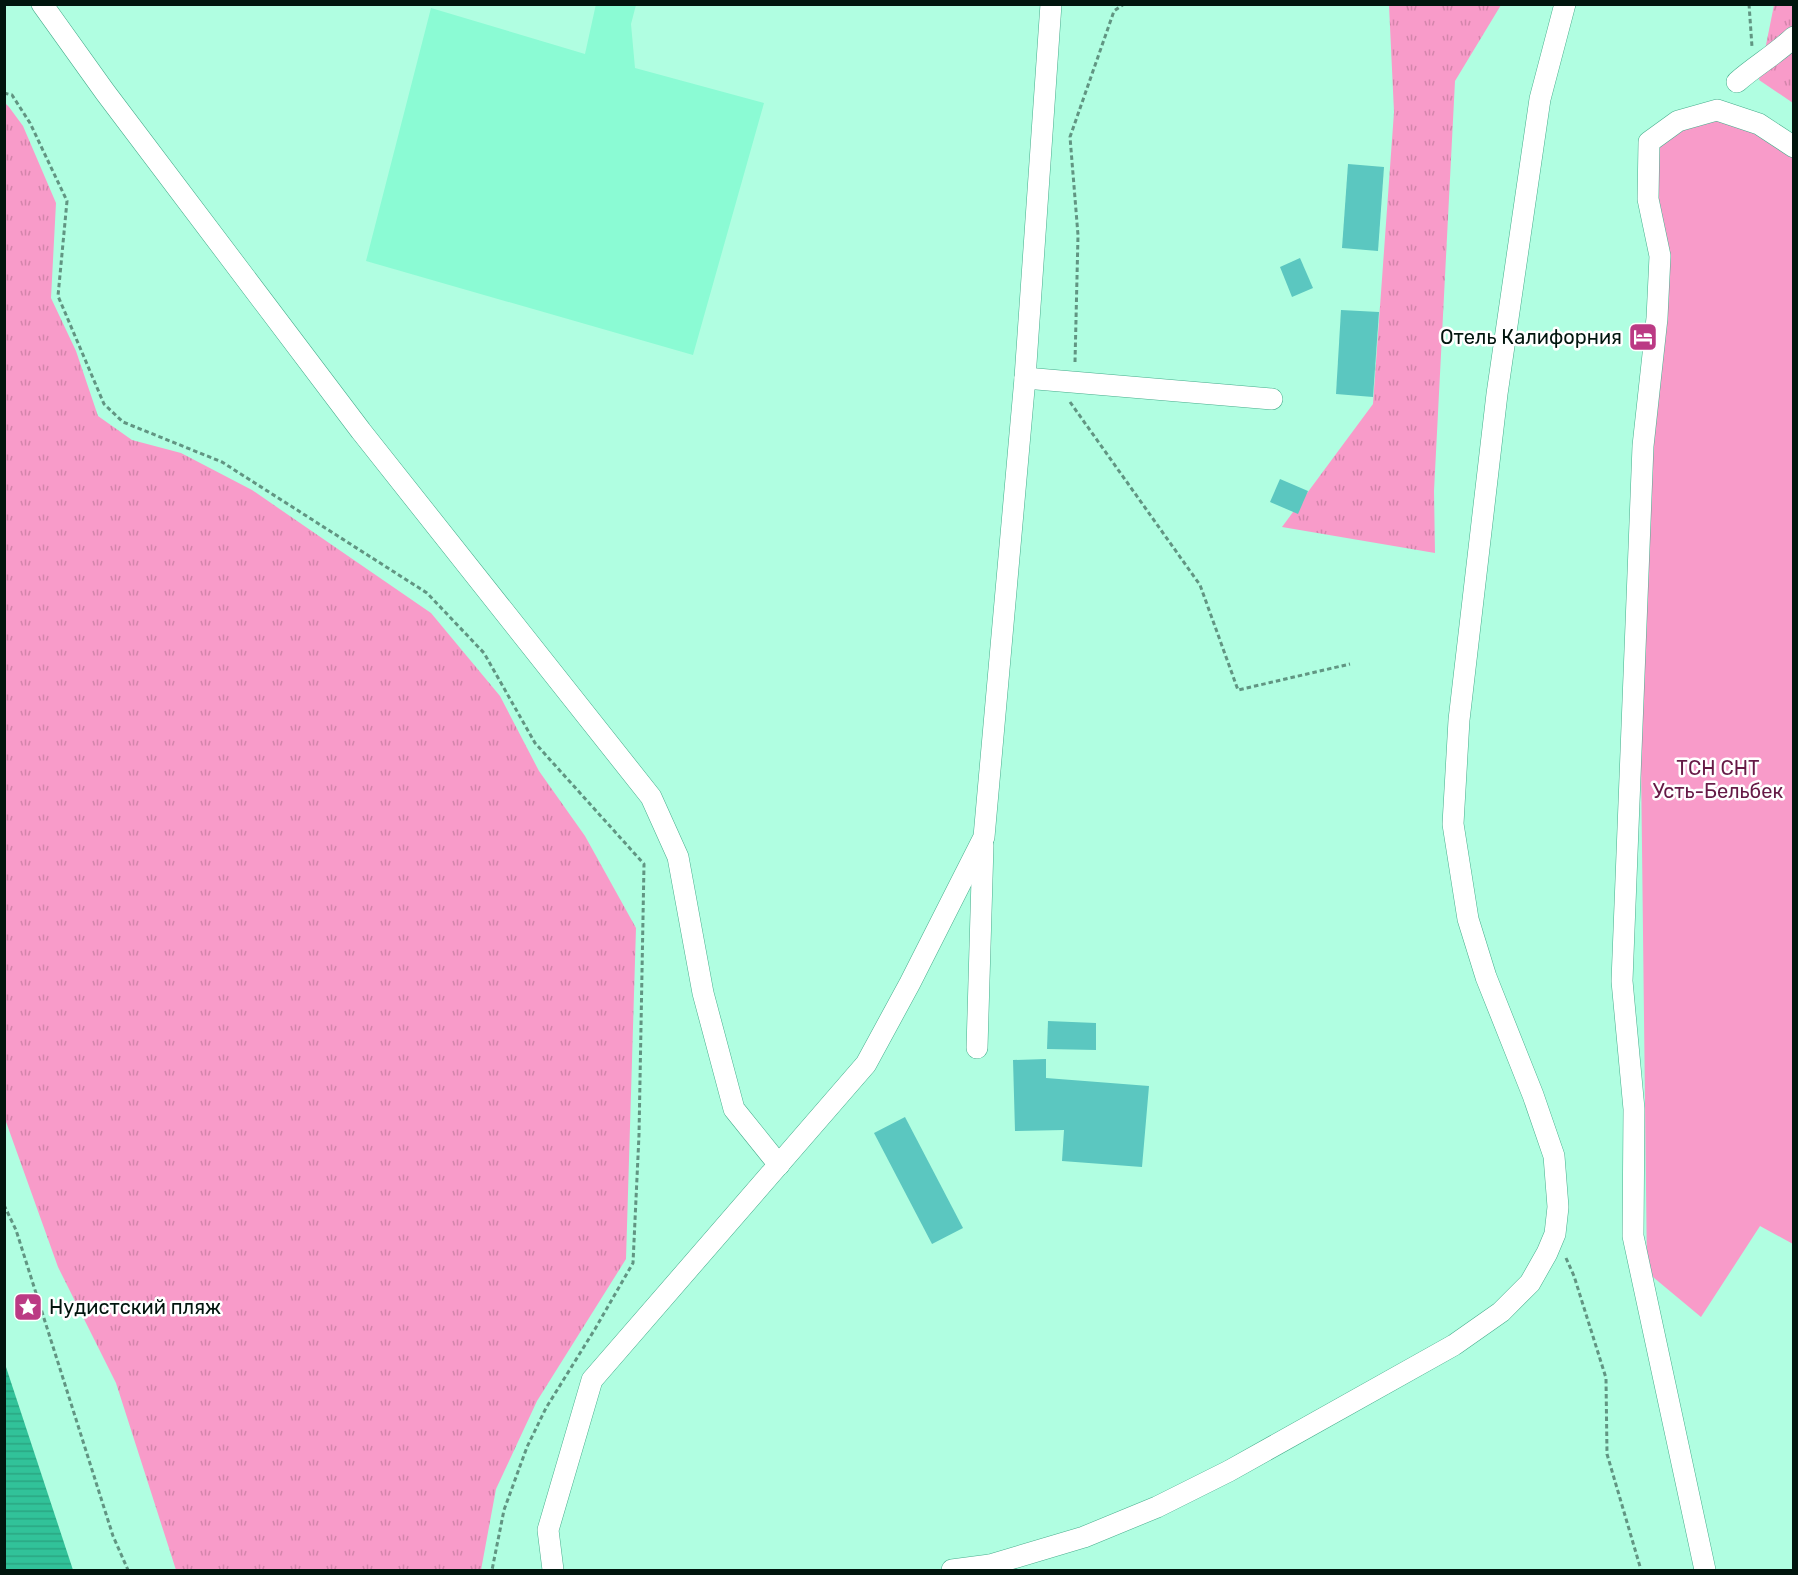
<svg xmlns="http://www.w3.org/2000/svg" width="1798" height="1575" font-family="Rubik,sans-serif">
<defs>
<pattern id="grass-tufts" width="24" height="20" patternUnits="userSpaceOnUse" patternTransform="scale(1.5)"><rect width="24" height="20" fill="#f89bc9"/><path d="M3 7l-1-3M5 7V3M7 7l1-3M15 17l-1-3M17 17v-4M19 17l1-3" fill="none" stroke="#d385ab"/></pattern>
<pattern id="water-rules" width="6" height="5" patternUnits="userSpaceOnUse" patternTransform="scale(1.5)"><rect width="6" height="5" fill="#31c299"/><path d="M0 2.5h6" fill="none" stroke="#2aa683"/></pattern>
</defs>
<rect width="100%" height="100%" fill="#b0fee1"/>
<path fill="#8bfbd4" d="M596 4 636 5 631 24 635 68 764 103 693 355 366 261 431 8 585 54Z"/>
<g fill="url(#grass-tufts)">
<path d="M1389 5H1501L1455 81 1434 491 1435 553 1282 527 1373 404 1394 112Z"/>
<path d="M1774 5H1793V103L1759 80Z"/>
<path d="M5 103 9 107 23 126 56 203 51 298 76 351 98 416 132 440 181 453 252 490 431 613 500 696 539 771 585 836 636 928 626 1259 537 1401 496 1489 481 1570H176L116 1383 58 1267 5 1119Z"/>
</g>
<path fill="#f89bc9" d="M1715 113 1793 152V1244L1760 1226 1701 1317 1647 1272 1641 762 1652 456 1654 146Z"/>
<path fill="url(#water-rules)" d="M4 1364H5L73 1570H5Z"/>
<g fill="#5bc7c0">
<path d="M1348 164 1384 167 1378 251 1342 248Z"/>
<path d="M1300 258 1313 288 1292 297 1280 267Z"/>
<path d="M1341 310 1379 312 1373 397 1336 394Z"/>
<path d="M1280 479 1308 491 1298 514 1270 502Z"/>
<path d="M1048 1021 1096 1023V1050L1047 1049Z"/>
<path d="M1046 1059V1078L1149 1086 1142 1167 1062 1161 1064 1130 1015 1131 1013 1060Z"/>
<path d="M905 1117 963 1228 932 1244 874 1133Z"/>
</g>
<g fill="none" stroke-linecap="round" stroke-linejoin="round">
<g stroke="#46ad8c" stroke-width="22">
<g id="minor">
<path d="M42 4 105 92 361 431 651 797 678 857 703 993 734 1109 779 1165"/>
<path d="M1737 82C1755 66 1776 54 1794 37"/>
<path d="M1025 378 1272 399"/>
<path d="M977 1048 983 845"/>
<path d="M553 1570 548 1530 592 1380 866 1064 910 983 984 837 1025 378 1051 4"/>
<path d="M952 1570 990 1565 1084 1537 1157 1507 1229 1471 1454 1345 1501 1312 1530 1283 1547 1253 1555 1234 1558 1207 1554 1156 1533 1095 1486 977 1468 919 1453 824 1459 720 1497 394 1540 99 1565 4"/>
<path d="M1705 1570 1633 1236 1634 1109 1622 981 1643 446 1657 318 1660 256 1648 199 1649 142 1678 121 1717 110 1759 124 1794 147"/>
</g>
</g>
<g stroke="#619582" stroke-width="3" stroke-dasharray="4.5 3" stroke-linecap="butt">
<path d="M1749 4 1752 47"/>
<path d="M4 93 12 95 30 123 67 201 58 296 104 404 123 422 222 462 427 593 484 653 535 743 644 864 639 1135 633 1263 595 1329 546 1408 527 1447 504 1510 492 1570"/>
<path d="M1075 362 1078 235 1070 137 1114 11 1124 4"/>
<path d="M1070 402 1200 585 1238 690 1350 664"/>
<path d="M4 1205 16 1230 113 1536 128 1570"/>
<path d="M1566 1258 1574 1276 1606 1378 1607 1454 1641 1570"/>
</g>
<use href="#minor" stroke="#fff" stroke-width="21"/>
</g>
<defs>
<g id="hotel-square" transform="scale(1.5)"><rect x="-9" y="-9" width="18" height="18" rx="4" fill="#bb3a84" stroke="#fff"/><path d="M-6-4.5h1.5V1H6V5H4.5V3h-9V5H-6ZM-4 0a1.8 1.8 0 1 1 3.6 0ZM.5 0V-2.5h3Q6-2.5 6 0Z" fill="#fff"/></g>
<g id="sight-square" transform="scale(1.5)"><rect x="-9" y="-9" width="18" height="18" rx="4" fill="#bb3a84" stroke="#fff"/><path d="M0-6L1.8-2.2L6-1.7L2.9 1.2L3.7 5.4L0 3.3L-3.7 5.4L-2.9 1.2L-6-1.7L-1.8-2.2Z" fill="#fff"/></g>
</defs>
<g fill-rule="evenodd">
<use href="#hotel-square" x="1643" y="337"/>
<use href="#sight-square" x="28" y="1307"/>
</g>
<g text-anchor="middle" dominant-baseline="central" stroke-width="5" stroke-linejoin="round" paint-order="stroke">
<g font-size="20" fill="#01150e" stroke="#fff" text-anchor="end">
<text x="1622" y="337">Отель Калифорния</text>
<text x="49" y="1307" text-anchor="start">Нудистский пляж</text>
</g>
<g font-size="20" fill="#661a46" stroke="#fff">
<text x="1718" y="768">ТСН СНТ<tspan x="1718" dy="23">Усть-Бельбек</tspan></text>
</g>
</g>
<rect width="1798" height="1575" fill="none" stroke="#01150e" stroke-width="12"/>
</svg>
